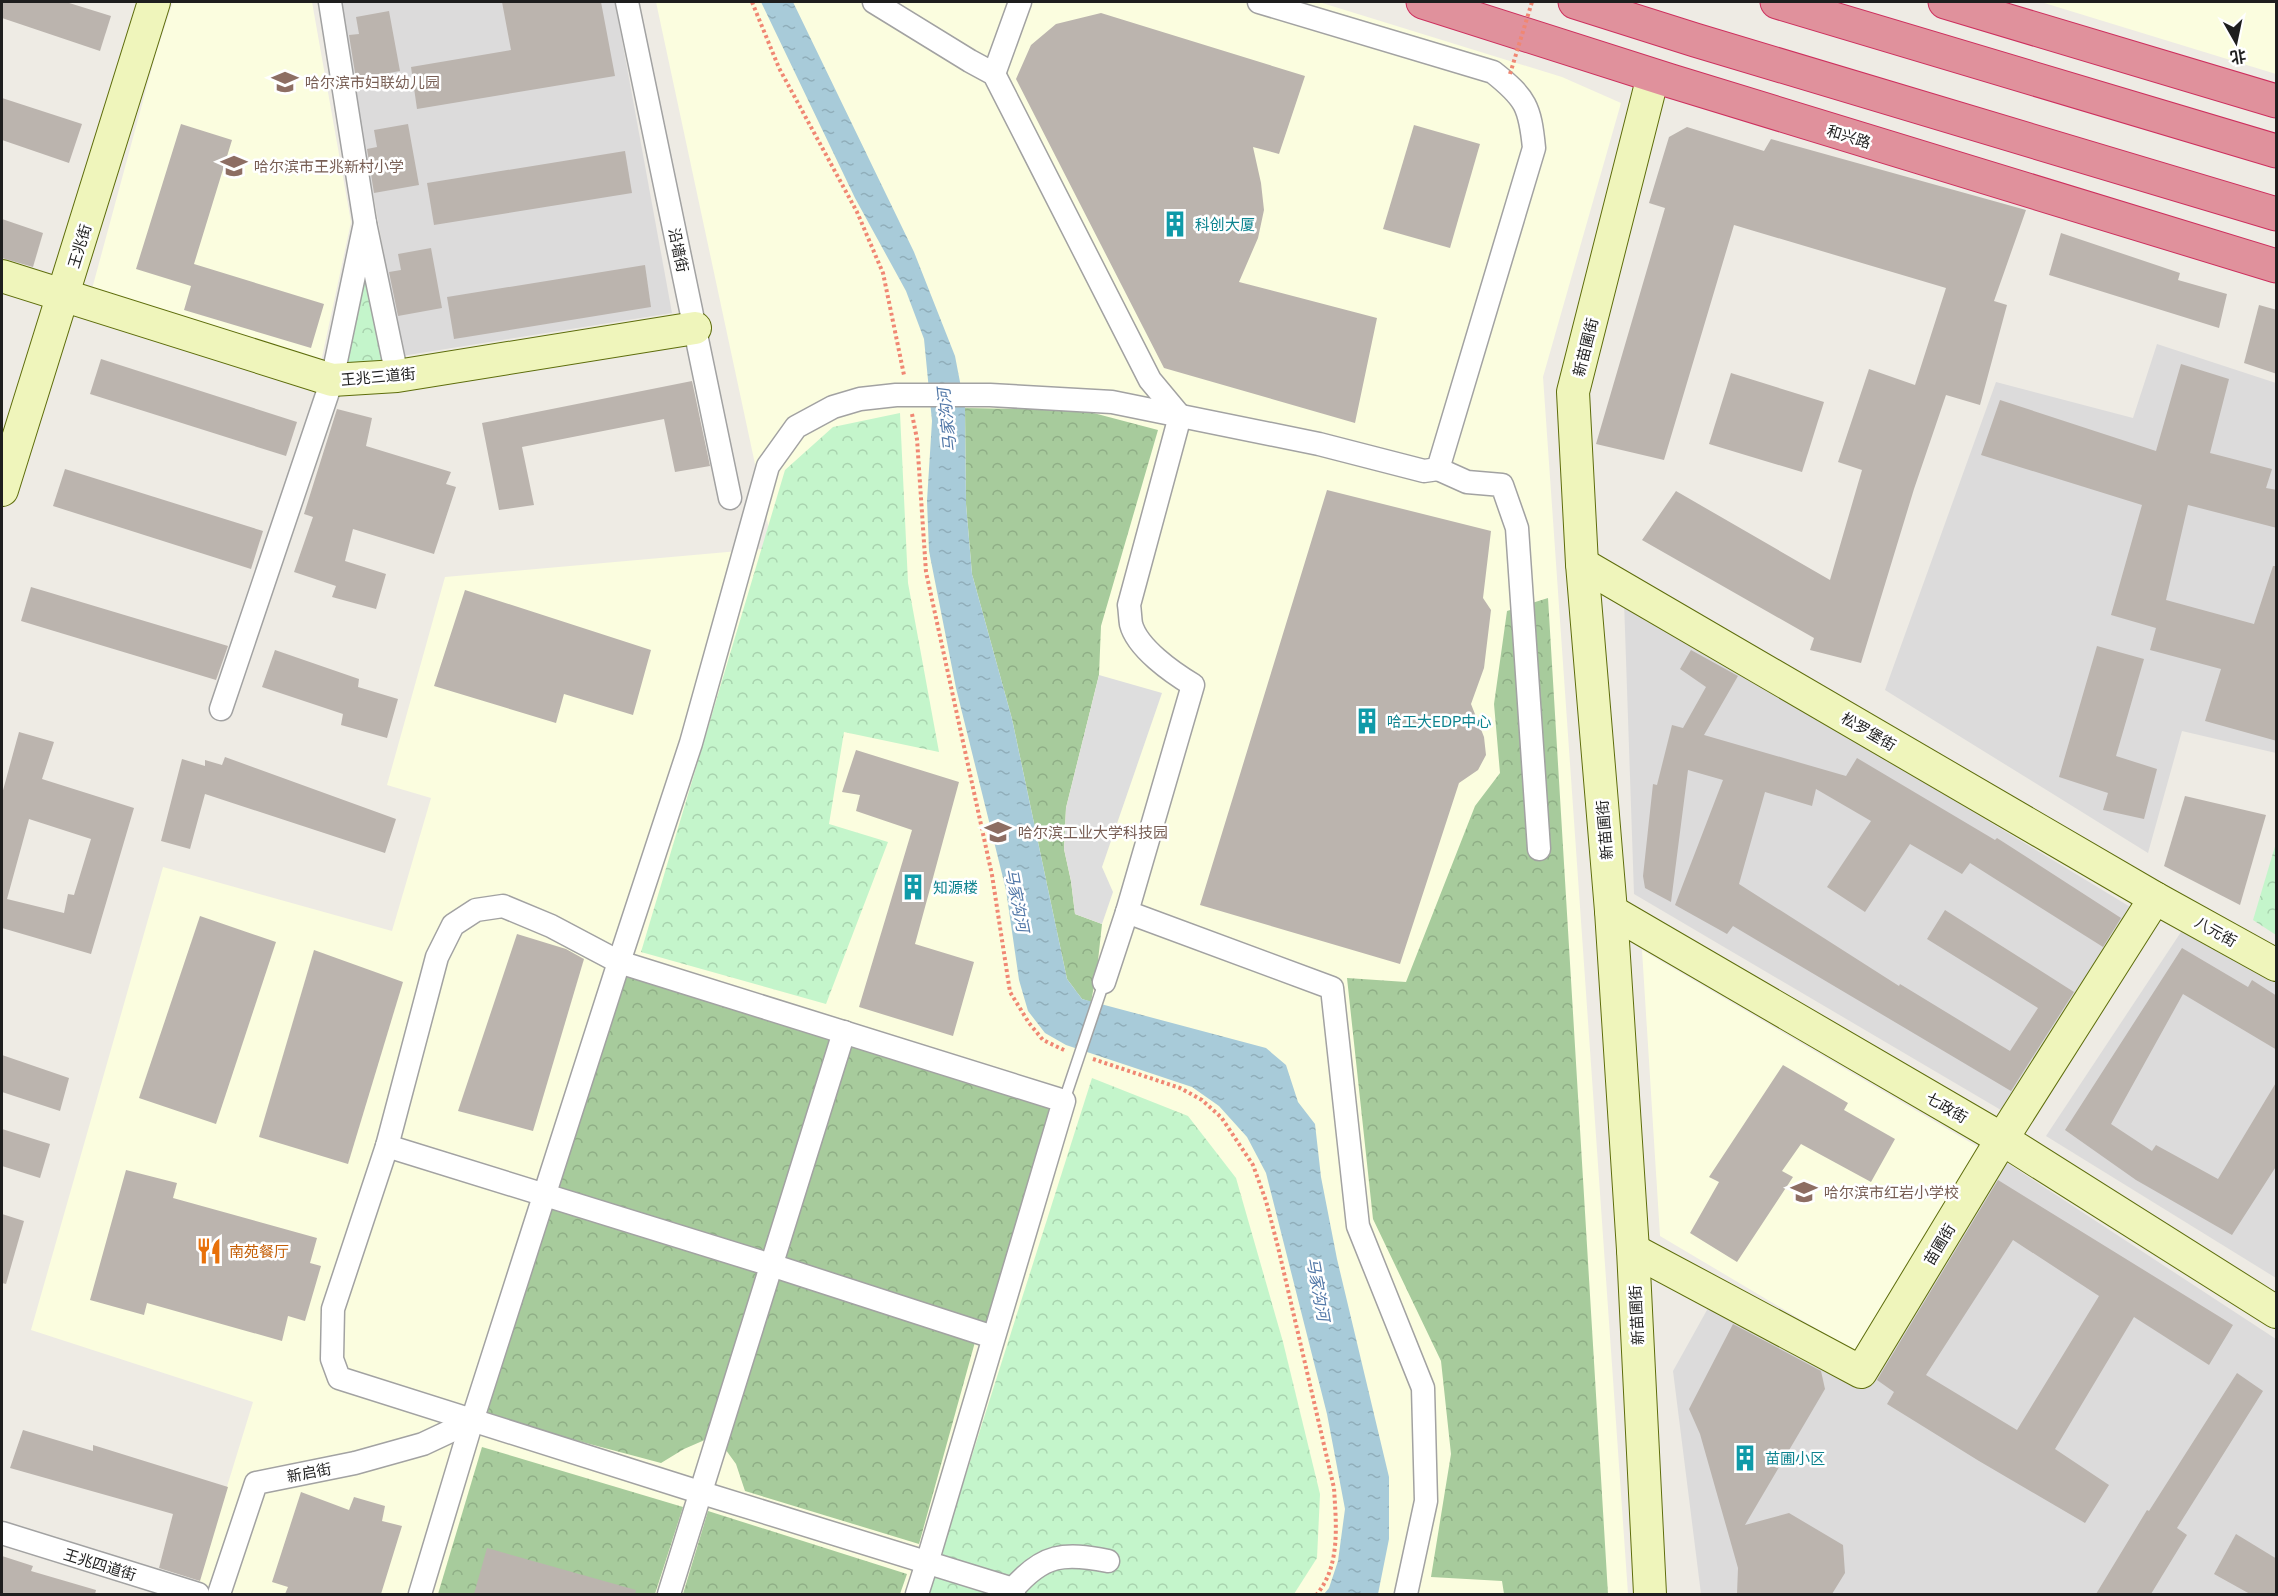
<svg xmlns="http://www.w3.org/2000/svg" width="2278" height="1596" font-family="Commissioner,'Noto Sans SC',sans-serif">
<defs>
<pattern id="forest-crowns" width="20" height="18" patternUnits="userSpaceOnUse" patternTransform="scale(1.5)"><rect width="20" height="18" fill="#a7cb9c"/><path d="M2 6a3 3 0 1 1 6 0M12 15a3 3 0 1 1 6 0" fill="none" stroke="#8fae86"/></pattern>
<pattern id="park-crowns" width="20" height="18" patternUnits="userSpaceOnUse" patternTransform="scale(1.5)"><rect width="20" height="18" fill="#c4f5cb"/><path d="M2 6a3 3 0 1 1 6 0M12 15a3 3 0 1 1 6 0" fill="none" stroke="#a8d2ae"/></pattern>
<pattern id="water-ripples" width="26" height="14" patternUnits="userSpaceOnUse" patternTransform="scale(1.5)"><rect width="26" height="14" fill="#a8cbd9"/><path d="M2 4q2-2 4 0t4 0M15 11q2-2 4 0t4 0" fill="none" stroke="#90aeba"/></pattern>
</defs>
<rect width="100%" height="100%" fill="#eeebe4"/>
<g fill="#dcdbdb">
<path d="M339 2H615L672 313 402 356Z"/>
<path d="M2157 344 2276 383V753L2182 731 2148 853 1885 690 1996 382 2133 418Z"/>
<path d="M1624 601 2137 911 2006 1113 1634 894Z"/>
<path d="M2185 926 2276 981V1278L2046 1136Z"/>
<path d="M2001 1159 2276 1339V1594H1701L1673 1371 1712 1301 1860 1386Z"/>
</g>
<g fill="#fbfddf">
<path d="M173 2H312L351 222 321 362 92 289 156 53Z"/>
<path d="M656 2H1319L1562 77 1621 103 1543 377 1628 1594H194L253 1402 31 1330 163 867 392 931 431 798 387 785 445 577 773 548Z"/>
<path d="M2041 2H2276V74Z"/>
<path d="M1642 950 1978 1147 1854 1351 1660 1236Z"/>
</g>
<g fill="url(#forest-crowns)">
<path d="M965 408 1082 410 1158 430 1101 626 1099 675 1066 808 1064 849 1071 881 1075 914 1102 924 1097 970 1091 1002 1082 999 1067 979 1012 719 972 574 966 504Z"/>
<path d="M1548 598 1608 1594H1504L1502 1581 1431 1577 1451 1454 1441 1361 1373 1219 1347 978 1406 982 1475 806 1500 773 1494 704 1507 611Z"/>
<path d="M624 974 833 1041 766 1255 558 1187Z"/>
<path d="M849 1045 1050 1107 987 1327 781 1260Z"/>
<path d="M552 1204 758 1269 707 1439 684 1449 661 1463 481 1415Z"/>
<path d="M777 1275 975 1342 919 1544 745 1491 736 1464 723 1446Z"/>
<path d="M482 1447 683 1507 655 1594H438Z"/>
<path d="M708 1511 907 1574 900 1594H683Z"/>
</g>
<g fill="url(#park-crowns)">
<path d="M366 257 390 370 332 380Z"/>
<path d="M900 413 908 583 939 752 844 732 829 824 888 842 826 1004 641 952 785 470 833 427Z"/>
<path d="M2276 843V935L2253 920Z"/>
<path d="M1092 1078 1188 1116 1236 1178 1283 1342 1320 1494 1317 1558 1294 1594H928Z"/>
</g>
<path fill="#dedede" d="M1099 675 1162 693 1102 867 1113 892 1102 924 1075 914 1071 881 1064 849 1066 808Z"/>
<path fill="url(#water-ripples)" d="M761 2H793L914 252 955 356 965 408 966 504 972 574 1012 719 1067 979 1082 999 1266 1048 1286 1065 1298 1102 1315 1124 1321 1177 1337 1259 1389 1477V1539L1378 1594H1324L1329 1588 1338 1561 1345 1509 1327 1414 1266 1173 1247 1137 1219 1106 1192 1087 1066 1045 1045 1033 1028 1011 1019 980 1006 890 956 688 929 551 927 501 932 421 924 339 906 291 855 198Z"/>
<g fill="#bbb4ae" fill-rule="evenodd">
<path d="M2 2H66L111 16 100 51 2 18Z"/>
<path d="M502 2H601L615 76 417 109 411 67 511 50Z"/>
<path d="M389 11 400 71 356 79 349 35 359 34 356 17Z"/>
<path d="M1101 13 1305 76 1279 154 1253 147 1261 183 1264 210 1258 238 1239 282 1377 318 1355 423 1164 368 1016 79 1031 45 1056 24Z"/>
<path d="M2 98 82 124 69 163 2 140Z"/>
<path d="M181 124 232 140 194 264 324 304 311 348 184 310 191 286 136 269Z"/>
<path d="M408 124 419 185 374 193 367 149 377 147 374 130Z"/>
<path d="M1414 125 1480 144 1450 248 1383 229Z"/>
<path d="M1687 127 1764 151 1771 139 2026 210 1994 301 2007 305 1980 405 1946 395 1914 489 1861 663 1810 650 1814 638 1642 540 1676 491 1830 580 1862 470 1838 462 1869 369 1915 385 1946 288 1734 225 1664 460 1596 444 1665 208 1649 203 1669 137Z"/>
<path d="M625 151 632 193 434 225 427 183Z"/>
<path d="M2 219 43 233 33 267 2 258Z"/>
<path d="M2061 233 2180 273 2178 280 2227 294 2219 328 2049 275Z"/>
<path d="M431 248 442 308 398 316 389 272 401 270 398 254Z"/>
<path d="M645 265 651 307 454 339 447 297Z"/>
<path d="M2259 305 2277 310V374L2244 363Z"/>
<path d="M101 359 297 422 286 456 90 394Z"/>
<path d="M2181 364 2229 379 2210 453 2272 469 2266 488 2277 490V528L2188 505 2166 600 2254 624 2273 566H2277V741L2205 721 2221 669 2150 650 2156 628 2111 615 2142 505 1981 455 2000 400 2156 451Z"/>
<path d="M1731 373 1824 402 1802 472 1709 444Z"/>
<path d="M692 381 710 466 675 472 664 419 522 447 534 505 499 510 482 423Z"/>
<path d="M337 409 372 418 366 446 451 472 446 484 456 487 434 554 353 529 345 561 386 574 376 609 332 597 336 586 294 572 313 517 304 514Z"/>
<path d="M65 469 263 531 251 569 53 506Z"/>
<path d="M1327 490 1491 531 1483 598 1491 610 1484 668 1471 704 1484 737 1486 755 1478 770 1459 783 1400 964 1200 905Z"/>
<path d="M31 587 228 646 216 680 21 621Z"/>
<path d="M465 590 651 650 633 715 564 694 556 723 434 686Z"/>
<path d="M2097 646 2144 659 2116 756 2157 769 2144 819 2103 810 2108 793 2059 777Z"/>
<path d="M275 650 359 679 358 687 398 699 387 738 341 725 343 714 262 687Z"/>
<path d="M1691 650 1738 676 1704 735 1846 776 1857 758 1995 840 1997 838 2121 918 2103 947 1970 863 1962 874 1910 844 1865 912 1827 887 1871 821 1816 789 1812 806 1765 792 1739 884 1899 986 1900 984 2010 1051 2038 1008 1927 939 1945 910 2074 992 2011 1091 1733 926 1727 934 1675 905 1723 780 1688 770 1671 902 1645 888 1643 876 1653 784 1657 785 1672 725 1683 728 1706 687 1680 669Z"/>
<path d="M19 732 54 742 42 779 134 808 91 954 2 928V794ZM29 819 91 839 74 895 68 894 64 913 7 899Z"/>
<path d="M856 750 959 782 915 944 974 962 953 1036 859 1007 912 830 856 811 860 795 842 792Z"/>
<path d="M225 757 396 819 385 853 205 794 190 849 161 841 182 759 205 766V760L222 765Z"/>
<path d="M2185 796 2266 815 2240 905 2164 866Z"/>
<path d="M200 916 276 942 216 1124 139 1098Z"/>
<path d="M517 934 566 949 584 959 533 1131 458 1111Z"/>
<path d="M2182 948 2248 987 2252 980 2277 996V1050L2183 994 2111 1124 2152 1151 2156 1145 2218 1179 2277 1081V1165L2232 1235 2136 1180 2065 1130Z"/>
<path d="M314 950 403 982 348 1164 259 1137Z"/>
<path d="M2 1055 69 1078 60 1111 2 1092Z"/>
<path d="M1783 1065 1848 1103 1844 1110 1895 1139 1871 1182 1801 1144 1782 1171 1793 1177 1737 1262 1690 1233 1719 1182 1709 1177Z"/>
<path d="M2 1129 50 1144 40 1178 2 1166Z"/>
<path d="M126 1170 177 1183 173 1198 317 1238 310 1263 321 1266 305 1321 288 1316 282 1341 147 1303 144 1315 90 1300Z"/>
<path d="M1998 1180 2233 1325 2209 1365 2134 1317 2055 1449 2109 1485 2085 1523 1979 1461 1887 1404 1894 1392 1877 1380ZM2013 1240 2099 1296 2017 1430 1926 1375Z"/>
<path d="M2 1214 24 1221 6 1284 2 1283Z"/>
<path d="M1733 1324 1821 1371 1825 1389 1745 1525 1789 1513 1843 1545 1845 1573 1832 1594H1737L1738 1568 1700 1434 1689 1409Z"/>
<path d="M2237 1373 2263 1391 2177 1528 2187 1535 2151 1594H2096L2147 1510 2149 1511Z"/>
<path d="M23 1430 93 1451V1445L228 1487 200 1581 159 1568 173 1514 10 1468Z"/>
<path d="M301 1492 349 1510 354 1497 385 1506 382 1521 402 1526 381 1594H285L288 1587 272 1582Z"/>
<path d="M2236 1534 2277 1559V1594H2250L2214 1574Z"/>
<path d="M487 1548 636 1590 635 1594H474Z"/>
<path d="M2 1556 33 1566 31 1571 96 1590 95 1594H2Z"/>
</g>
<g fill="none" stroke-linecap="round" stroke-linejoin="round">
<g stroke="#a2a2a2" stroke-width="13">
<path id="lane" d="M1064 1101 1104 982"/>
</g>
<g stroke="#a2a2a2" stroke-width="25">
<g id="street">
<path d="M330 2 365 223 397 376"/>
<path d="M627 2 730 498"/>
<path d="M874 2 970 61 994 74 1150 380 1180 416 1129 605C1130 611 1130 618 1131 624 1137 648 1173 673 1193 685L1127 912 1104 982"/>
<path d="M994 74 1020 2"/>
<path d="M1438 469 1467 482 1502 485 1517 528 1539 849"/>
<path d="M221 709 332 380 365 223"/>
<path d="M1127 912 1332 988 1358 1226 1423 1388 1426 1501 1406 1594"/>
<path d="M387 1146 771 1265 993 1337"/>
<path d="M2 1533 198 1594"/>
<path d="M219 1594 256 1483 355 1463 423 1444 472 1421"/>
<path d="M420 1594 472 1421 619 962 691 743 768 466 796 427 833 407 860 399 896 395H990L1112 402 1319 444 1424 471 1438 469 1534 148C1530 107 1526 98 1493 72L1259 2"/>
<path d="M669 1594 844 1032"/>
<path d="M917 1594 927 1563 1064 1101 619 962 551 926 503 906 476 910 453 925 437 957 387 1146 333 1309 332 1359 339 1378C563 1450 788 1520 1013 1589"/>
<path d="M1014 1594 1013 1589C1043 1554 1064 1552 1108 1561"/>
</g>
</g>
<g stroke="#5e6d0c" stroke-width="34">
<g id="secondary">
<path d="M2 276 332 380 397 376 695 328"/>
<path d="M2 490 154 2"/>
<path d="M1582 564 2155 898 2276 965"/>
<path d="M1611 911 2002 1139 2276 1312"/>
<path d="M1633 1250 1861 1372 2002 1139 2155 898"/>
<path d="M1650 1594 1633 1250 1611 911 1582 564 1573 392 1653 76"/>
</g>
</g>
<g stroke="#cd305e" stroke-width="35">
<g id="highway">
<path d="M1423 2 1671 81 2276 266"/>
<path d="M1575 2 1695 40 2276 214"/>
<path d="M1777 2 2276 151"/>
<path d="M1945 2 2276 101"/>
</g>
</g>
<g stroke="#f08773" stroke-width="4" stroke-dasharray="3 3" stroke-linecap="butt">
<path d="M752 2 779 68 857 212 883 273 904 375"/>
<path d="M912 414 917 439 926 572 992 875 1010 992 1029 1023 1043 1040 1066 1051"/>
<path d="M1093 1059 1180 1088 1202 1100 1221 1117 1253 1165 1266 1201 1278 1247 1334 1488C1336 1523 1341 1565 1317 1594"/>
</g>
<use href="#lane" stroke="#fff" stroke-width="10"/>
<use href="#street" stroke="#fff" stroke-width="22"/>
<use href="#secondary" stroke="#eff5bb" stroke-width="32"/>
<use href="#highway" stroke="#e0919c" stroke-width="33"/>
<path stroke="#f08773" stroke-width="4" stroke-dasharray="3 3" stroke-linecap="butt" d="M1510 74 1532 2"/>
</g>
<defs>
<g id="school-bare" transform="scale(2.07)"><path d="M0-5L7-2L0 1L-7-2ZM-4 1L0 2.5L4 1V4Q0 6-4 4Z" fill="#8d6e63" stroke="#fff" stroke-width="2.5" paint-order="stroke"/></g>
<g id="building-bare" transform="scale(2.07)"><path d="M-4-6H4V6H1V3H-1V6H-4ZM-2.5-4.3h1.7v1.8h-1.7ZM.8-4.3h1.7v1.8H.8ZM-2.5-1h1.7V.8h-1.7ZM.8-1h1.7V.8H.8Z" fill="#0f9aa8" stroke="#fff" stroke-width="2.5" paint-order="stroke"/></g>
<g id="restaurant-bare" transform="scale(2.07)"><path d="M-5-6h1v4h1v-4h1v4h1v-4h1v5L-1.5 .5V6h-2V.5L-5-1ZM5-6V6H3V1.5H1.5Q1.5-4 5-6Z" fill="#e8710a" stroke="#fff" stroke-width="2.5" paint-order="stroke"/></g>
</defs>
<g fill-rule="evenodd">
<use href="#school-bare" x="285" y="82"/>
<use href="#school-bare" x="234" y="166"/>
<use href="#building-bare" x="1175" y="224"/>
<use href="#building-bare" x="1367" y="721"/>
<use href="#school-bare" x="998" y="832"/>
<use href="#building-bare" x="913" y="887"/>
<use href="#school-bare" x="1804" y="1192"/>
<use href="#restaurant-bare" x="209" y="1251"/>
<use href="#building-bare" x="1745" y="1458"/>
</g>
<g text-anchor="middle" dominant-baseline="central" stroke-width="5" stroke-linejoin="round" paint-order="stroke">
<g font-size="15" fill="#785e54" stroke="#fff" text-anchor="start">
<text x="305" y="82">哈尔滨市妇联幼儿园</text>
<text x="254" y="166">哈尔滨市王兆新村小学</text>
<text x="1018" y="832">哈尔滨工业大学科技园</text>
<text x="1824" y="1192">哈尔滨市红岩小学校</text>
</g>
<g font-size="15" fill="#1e1e1e" stroke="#fff">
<text transform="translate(1849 136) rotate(17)">和兴路</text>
<text transform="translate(79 246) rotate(-73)">王兆街</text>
<text transform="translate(679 250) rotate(78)">沿墙街</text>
<text transform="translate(1585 347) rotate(-76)">新苗圃街</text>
<text transform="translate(378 376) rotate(-5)">王兆三道街</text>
<text transform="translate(1869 731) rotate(30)">松罗堡街</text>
<text transform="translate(1604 830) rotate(-95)">新苗圃街</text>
<text transform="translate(2216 931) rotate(29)">八元街</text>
<text transform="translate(1947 1107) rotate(30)">七政街</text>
<text transform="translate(1939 1244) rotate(-59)">苗圃街</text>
<text transform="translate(1636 1315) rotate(-93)">新苗圃街</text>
<text transform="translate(309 1472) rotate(-11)">新启街</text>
<text transform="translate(100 1564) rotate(17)">王兆四道街</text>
</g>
<g font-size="15" fill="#0d838f" stroke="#fff" text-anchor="start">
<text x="1195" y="224">科创大厦</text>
<text x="1387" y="721">哈工大EDP中心</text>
<text x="933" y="887">知源楼</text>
<text x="1765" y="1458">苗圃小区</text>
</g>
<g font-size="15" fill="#c56008" stroke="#fff" text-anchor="start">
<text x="229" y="1251">南苑餐厅</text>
</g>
<g font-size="16" font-style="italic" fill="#5177a7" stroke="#fff">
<text transform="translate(946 420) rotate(-96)">马家沟河</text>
<text transform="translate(1018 900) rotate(79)">马家沟河</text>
<text transform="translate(1319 1289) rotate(80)">马家沟河</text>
</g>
</g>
<rect width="2278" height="1596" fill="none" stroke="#1e1e1e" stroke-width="6"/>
<g transform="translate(2236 42) rotate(171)" stroke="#ffffff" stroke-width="4.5" paint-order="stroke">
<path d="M0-4.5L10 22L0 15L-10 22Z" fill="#1e1e1e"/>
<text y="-9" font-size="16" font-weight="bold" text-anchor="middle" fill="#1e1e1e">北</text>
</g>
</svg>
